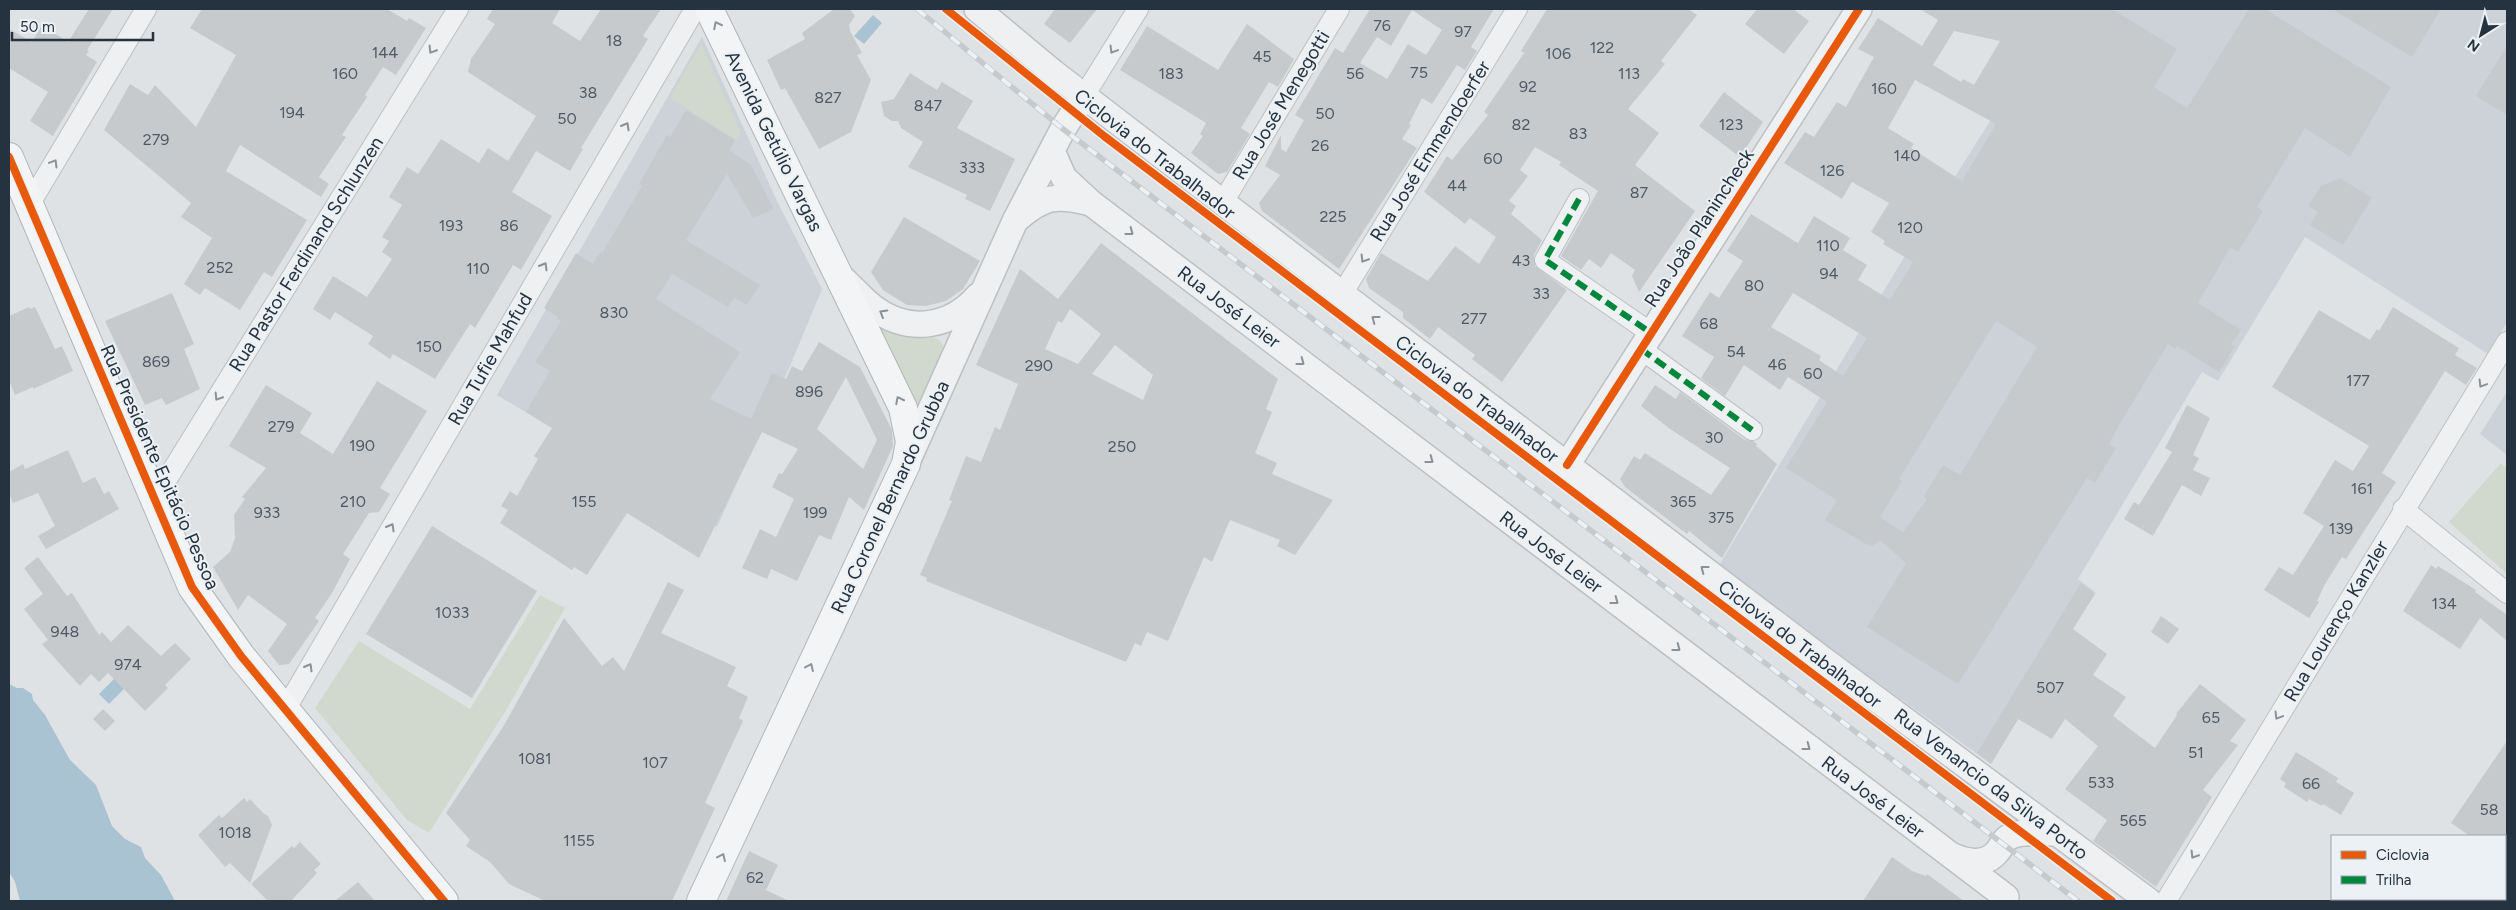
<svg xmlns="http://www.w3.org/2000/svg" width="2516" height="910" font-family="Figtree,sans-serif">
<rect width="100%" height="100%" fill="#dfe2e4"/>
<g fill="#ccd2d8">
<path d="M2061 9H2507V322L2488 354 2305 237 2218 381 2202 372 2078 579 2095 592 1991 764 1718 567 1906 254Z"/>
<path d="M702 37 777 201 822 289 790 366 717 527 497 395Z"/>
<path d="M2507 392V455L2480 434Z"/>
</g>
<g fill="#d1d9ce">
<path d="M701 43 741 133 737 140 670 98Z"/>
<path d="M871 327 932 336C937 339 941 340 943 346 946 359 923 399 917 413Z"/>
<path d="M2501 463 2507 469V574L2449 522Z"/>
<path d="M540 595 565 608 505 712 429 833 407 820 315 708 359 641 470 709Z"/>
</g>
<g fill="#aac3d2">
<path d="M873 15 882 23 864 44 854 36Z"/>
<path d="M115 678 125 688 109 704 99 694Z"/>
<path d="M9 684 17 688H23L32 694 33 700 45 715 70 760 96 785 112 826 125 839 141 847 145 858 161 875 175 901H20L15 882 9 872Z"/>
</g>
<g fill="#c7cacc" fill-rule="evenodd">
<path d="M89 9H113L87 50 89 51 86 55 97 62 53 136 30 121 48 92 9 68V29L32 42 42 25 68 42Z"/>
<path d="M202 9H387L407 21 409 18 426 28 396 75 383 67 365 95 367 97 342 135 346 137 319 177 329 184 321 197 240 145 226 171 307 220 272 277 264 272 240 310 205 288 200 295 184 284 212 238 181 217 191 203 104 130 130 84 148 95 155 85 196 127 236 55 190 28Z"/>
<path d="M493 9H560L552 23 580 41 601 9H661L643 36 648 39 581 148 583 149 570 171 536 151 512 192 552 216 521 270 513 265 475 328 470 324 435 379 393 354 390 359 368 344 373 336 335 312 330 320 313 309 333 276 367 297 392 259 382 252 389 241 382 237 402 205 389 197 407 167 418 174 441 139 479 163 488 148 508 161 536 116 468 72 471 59 495 24 487 19Z"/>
<path d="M834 9H850L855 16 849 25 850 31 862 53 857 55 871 80 851 132 819 149 785 88 781 90 767 60 805 39 802 33Z"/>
<path d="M1055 9H1097L1070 43 1044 24Z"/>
<path d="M1370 9H1494L1471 47 1477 51 1465 70 1457 65 1432 104 1422 98 1409 124 1411 125 1402 139 1417 148 1339 269 1262 211 1259 203 1280 175 1265 166 1281 135V149L1286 152 1304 120 1295 115 1335 48 1343 53ZM1412 10 1442 30 1426 55 1408 44 1387 79 1360 63 1377 37 1391 46Z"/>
<path d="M1547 9H1688L1697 15 1661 61 1665 64 1628 109 1659 133 1635 165 1695 211 1639 292 1632 276 1635 270 1611 253 1601 268 1589 259 1581 270 1561 256 1598 191 1559 165 1561 162 1535 147 1520 170 1528 176 1509 201 1516 206 1511 214 1542 240 1534 255 1535 266 1567 290 1502 382 1472 359 1475 355 1438 327 1430 339 1403 318V312L1369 288 1366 279 1381 253 1428 281 1455 246 1479 264 1496 237 1470 218 1465 224 1424 192 1447 156 1452 160 1488 115 1484 112 1524 53 1521 51Z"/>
<path d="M1757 9H1793L1809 21 1784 54 1745 24Z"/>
<path d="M1920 9H2112L2177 49 2154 87 2187 108 2249 9H2265L2391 87 2350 157 2305 128 2257 207 2263 211 2238 252 2230 248 2198 303 2241 330 2231 344 2235 346 2219 372 2177 346 2175 349 2168 344 2119 425 2109 444 2116 448 2095 483 2087 478 1958 684 1867 627 1906 563 1880 540 1872 546 1866 544 1825 520 1837 500 1786 468 1827 402 1788 377 1780 390 1744 365 1725 396 1701 378 1714 357 1682 336 1710 292 1719 298 1743 261 1727 251 1751 214 1798 243 1814 216 1850 238 1843 250 1867 265 1858 280 1890 300 1913 262 1883 244 1885 241 1871 232 1889 203 1852 182 1842 199 1784 163 1805 132 1814 137 1837 102 1846 107 1874 57 1858 49 1878 18 1922 46 1938 20ZM1954 31 2000 41 1974 85 1963 79 1961 82 1933 65ZM1915 80 1996 124 1962 181 1911 148 1914 144 1888 128ZM1793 293 1867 338 1843 376 1819 360 1821 356 1771 327ZM1996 321 2037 347 1960 475 1943 465 1924 496 1927 499 1903 532 1880 517 1902 481 1899 479Z"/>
<path d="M2332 9H2441L2412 57Z"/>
<path d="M1247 24 1294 59 1278 87 1269 82 1241 128 1250 134 1227 172 1218 174 1191 153 1203 136 1200 134 1206 123 1120 70 1147 26 1218 70Z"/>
<path d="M2507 46V115L2476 96Z"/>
<path d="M910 73 937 90 942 82 973 101 957 128 1015 159 990 211 965 199 967 195 908 167 923 142 901 128 898 121H892L884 116 881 102 894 99Z"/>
<path d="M1724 92 1763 122 1740 157 1699 126Z"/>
<path d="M686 110 735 140 729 150 751 165 774 209 753 218 727 174 686 240 760 285 747 305 734 297 728 307 672 274 656 299 740 352 710 399 751 419 772 373 786 379 792 366 802 371 819 342 860 367 892 430 893 446 864 510 849 497 831 540 819 535 797 581 771 569 767 579 742 568 760 529 776 537 794 499 772 487 779 473 782 474 798 449 762 432 699 558 627 513 587 575 574 567 572 570 500 523 508 510 501 506 510 491 517 496 538 459 534 456 552 428 526 412 550 371 535 362 561 321 557 319 558 317 544 308 576 253 593 264 600 252 602 253 642 186 639 184 667 135 670 137ZM846 377 877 440 863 469 817 429Z"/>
<path d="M2340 178 2372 198 2343 245 2310 225 2318 212 2308 206 2321 186Z"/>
<path d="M904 217 980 261 963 289 946 301 926 306 907 305 883 290 871 272Z"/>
<path d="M1101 243 1278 379 1266 409 1272 412 1255 453 1277 463 1272 474 1333 500 1295 555 1277 546 1280 540 1230 520 1212 562 1204 557 1168 641 1147 632 1141 646 1135 643 1126 662 926 581 927 578 920 575 952 501 949 500 966 456 981 462 995 427 1000 430 1018 384 976 365 1020 269 1058 299ZM1070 309 1101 334 1078 364 1045 349 1058 321 1062 323ZM1115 345 1153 375 1143 400 1092 374Z"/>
<path d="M172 293 194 344 184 349 200 389 166 405 162 398 145 405 105 321Z"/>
<path d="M29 307 30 309 35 307 55 349 62 346 73 371 33 389V387L15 395 9 380V316Z"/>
<path d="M2393 307 2459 348 2455 355 2477 368 2466 385 2445 371 2382 473 2396 482 2346 559 2342 557 2325 584 2317 601 2319 602 2309 618 2264 590 2279 567 2293 575 2324 526 2303 513 2335 460 2353 471 2369 446 2272 387 2319 310 2370 340 2377 329 2379 331Z"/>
<path d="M377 381 427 411 380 488 390 494 379 512 369 513 343 554 350 559 332 593 315 618 319 621 289 664 279 665 268 651 287 624 248 595 238 610 213 567 230 552 235 538 234 515 245 499 242 497 266 468 229 446 266 385 312 413 300 433 333 454Z"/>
<path d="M1655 385 1676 399 1680 392 1745 440 1753 441 1757 444 1756 446 1777 464 1722 558 1689 531 1687 534 1625 487 1620 479 1634 456 1640 460 1645 453 1711 495 1730 468 1670 429 1641 406Z"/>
<path d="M2187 405 2210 418 2193 455 2199 458 2193 470 2210 478 2201 496 2182 485 2153 536 2124 519 2134 502 2139 505 2172 452 2165 448Z"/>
<path d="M68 450 83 483 95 477 104 494 109 491 119 509 46 549 38 536 55 526 38 493 13 503 9 493V472L23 464 25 469Z"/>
<path d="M432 526 537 591 472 698 366 634Z"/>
<path d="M38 557 67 596 72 593 99 635 102 632 111 642 128 625 161 656 175 643 191 659 165 685 168 688 145 711 108 673 99 682 91 674 80 686 42 644 48 640 24 609 43 594 24 568Z"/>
<path d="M2431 565 2436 569 2438 566 2476 590 2475 592 2507 615V641L2480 618 2460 649 2403 611Z"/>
<path d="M668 582 684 590 661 633 736 667 727 686 748 697 739 718 743 721 705 803 715 808 672 901H545L509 884 490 862 466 846 470 840 446 813 503 727 564 618 602 666 613 657 624 671Z"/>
<path d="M2081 583 2095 594 2073 629 2107 654 2093 675 2126 697 2113 716 2155 748 2177 715 2176 714 2200 684 2246 720 2230 741 2238 745 2203 790 2212 797 2156 887 2093 841 2107 820 2065 789 2098 746 2065 719 2052 739 2018 719 1991 764 1977 753Z"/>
<path d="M2161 616 2179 629 2168 644 2151 632Z"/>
<path d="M103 709 115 721 105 731 93 719Z"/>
<path d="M2507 741V836H2470L2451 823Z"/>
<path d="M2296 752 2338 778 2336 782 2354 793 2341 815 2323 804 2322 806 2309 799 2307 802 2284 787 2286 783 2280 779Z"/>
<path d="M244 798 247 802 250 799 263 813 268 816 272 825 250 883 230 863 225 867 198 835 219 815 222 818Z"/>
<path d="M300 842 321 864 314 870 317 873 291 901H268L251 884 292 846 294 848Z"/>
<path d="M749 851 778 865 766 890 789 901H726Z"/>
<path d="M1892 857 1912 871 1926 876 1927 874 1964 901H1863Z"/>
<path d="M358 882 375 901H335Z"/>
</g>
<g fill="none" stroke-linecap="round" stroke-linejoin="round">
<g stroke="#bdc0c2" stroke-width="22">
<g id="minor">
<path d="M1084 96 1138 9"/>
<path d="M1579 199 1545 260 1651 333"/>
<path d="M1223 202 1339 9"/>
<path d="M29 205 146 9"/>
<path d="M1342 294 1517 9"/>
<path d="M1641 349 1752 430"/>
<path d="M154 500 458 9"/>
<path d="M2403 509 2507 593"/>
<path d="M285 710 695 9"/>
<path d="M2166 901 2507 342"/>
</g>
</g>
<g stroke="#bdc0c2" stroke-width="28">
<g id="tertiary">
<path d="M977 9 1054 73 1342 294 1821 658 2149 901"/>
<path d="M1052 151 1064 178 1091 203 2006 897"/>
<path d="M1017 219C1044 196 1056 194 1091 203"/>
<path d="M841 277C852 287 863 300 875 309 910 334 951 327 978 296"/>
<path d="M908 460 1015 221 1063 129 1084 96"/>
<path d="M1567 465 1859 9"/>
<path d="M1953 856C1967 862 1985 866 1997 852 2001 848 2003 840 2009 837 2021 830 2042 833 2056 833"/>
</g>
</g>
<g stroke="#b1b5b9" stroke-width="30">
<g id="trunk">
<path d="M9 157 192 587 241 656 444 901"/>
<path d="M701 901 906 464 910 442 903 408 709 9"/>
</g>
</g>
<use href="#minor" stroke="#eef0f1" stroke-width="20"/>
<use href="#tertiary" stroke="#eef0f1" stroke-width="25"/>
<use href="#trunk" stroke="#f3f4f5" stroke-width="28"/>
<g stroke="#c7cacc" stroke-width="5.5">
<path id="rail" d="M917 9 1063 129 2078 901"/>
</g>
<use href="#rail" stroke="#ebf1f5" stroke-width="4" stroke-dasharray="11" stroke-linecap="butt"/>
<g stroke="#00873e" stroke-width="6" stroke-dasharray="12 6" stroke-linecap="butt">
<path d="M1579 199 1545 260 1651 333"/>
<path d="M1641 349 1752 430"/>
</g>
<g stroke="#ebf1f5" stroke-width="11">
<g id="cycleway">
<path d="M946 9 1104 136 2112 901"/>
<path d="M9 157 192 587 241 656 444 901"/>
<path d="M1567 465 1859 9"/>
</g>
</g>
<use href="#cycleway" stroke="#e8590c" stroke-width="8"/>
</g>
<defs><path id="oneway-chevron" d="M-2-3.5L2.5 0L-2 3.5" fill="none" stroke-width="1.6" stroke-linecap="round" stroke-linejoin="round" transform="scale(1.25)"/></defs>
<g stroke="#8c939a">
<use href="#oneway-chevron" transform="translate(717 25) rotate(-117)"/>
<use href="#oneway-chevron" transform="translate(899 400) rotate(-117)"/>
<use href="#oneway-chevron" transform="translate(810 667) rotate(-65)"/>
<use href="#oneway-chevron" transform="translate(722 857) rotate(-65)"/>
</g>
<g stroke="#8a9198">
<use href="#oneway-chevron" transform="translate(432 50) rotate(122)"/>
<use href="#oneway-chevron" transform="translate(1113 50) rotate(121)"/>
<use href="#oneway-chevron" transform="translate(626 126) rotate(-60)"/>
<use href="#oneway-chevron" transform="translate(54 163) rotate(-59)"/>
<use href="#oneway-chevron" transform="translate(1130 232) rotate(37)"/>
<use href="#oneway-chevron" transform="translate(1364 259) rotate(122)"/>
<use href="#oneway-chevron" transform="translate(544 266) rotate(-60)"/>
<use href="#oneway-chevron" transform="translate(883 313) rotate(-150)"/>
<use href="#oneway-chevron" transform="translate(1375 319) rotate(-143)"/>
<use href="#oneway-chevron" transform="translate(1301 362) rotate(37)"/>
<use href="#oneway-chevron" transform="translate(2482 384) rotate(121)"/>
<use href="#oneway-chevron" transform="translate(218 397) rotate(122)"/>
<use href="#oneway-chevron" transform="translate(1430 460) rotate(37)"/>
<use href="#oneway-chevron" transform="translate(391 527) rotate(-60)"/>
<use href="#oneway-chevron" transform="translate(1704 569) rotate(-143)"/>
<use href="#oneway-chevron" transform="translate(1615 601) rotate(37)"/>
<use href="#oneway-chevron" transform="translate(1677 648) rotate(37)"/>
<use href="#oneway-chevron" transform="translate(309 667) rotate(-60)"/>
<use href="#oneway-chevron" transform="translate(2278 716) rotate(121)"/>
<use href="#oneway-chevron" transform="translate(1807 747) rotate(37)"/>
<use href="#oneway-chevron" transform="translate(2194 855) rotate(122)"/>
</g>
<g text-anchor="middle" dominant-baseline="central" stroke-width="4" stroke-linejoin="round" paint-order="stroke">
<g font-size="16" fill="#4e5963">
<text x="1382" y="25">76</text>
<text x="1463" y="31">97</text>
<text x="614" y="40">18</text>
<text x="1602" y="47">122</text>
<text x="385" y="52">144</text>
<text x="1558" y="53">106</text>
<text x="1262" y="56">45</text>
<text x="1419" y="72">75</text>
<text x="345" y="73">160</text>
<text x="1171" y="73">183</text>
<text x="1355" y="73">56</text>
<text x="1629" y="73">113</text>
<text x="1528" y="86">92</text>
<text x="1884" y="88">160</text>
<text x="588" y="92">38</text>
<text x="828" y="97">827</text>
<text x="928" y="105">847</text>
<text x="292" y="112">194</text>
<text x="1325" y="113">50</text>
<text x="567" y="118">50</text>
<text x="1521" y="124">82</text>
<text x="1731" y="124">123</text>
<text x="1578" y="133">83</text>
<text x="156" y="139">279</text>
<text x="1320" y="145">26</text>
<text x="1907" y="155">140</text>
<text x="1493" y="158">60</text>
<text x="972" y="167">333</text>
<text x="1832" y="170">126</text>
<text x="1457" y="185">44</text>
<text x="1639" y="192">87</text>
<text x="1333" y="216">225</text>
<text x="451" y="225">193</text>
<text x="509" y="225">86</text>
<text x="1910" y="227">120</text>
<text x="1828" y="245">110</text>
<text x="1521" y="260">43</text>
<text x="220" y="267">252</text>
<text x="478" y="268">110</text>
<text x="1829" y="273">94</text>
<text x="1754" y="285">80</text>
<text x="1541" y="293">33</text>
<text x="614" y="312">830</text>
<text x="1474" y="318">277</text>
<text x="1709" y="323">68</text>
<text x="429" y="346">150</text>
<text x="1736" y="351">54</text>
<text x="156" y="361">869</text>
<text x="1777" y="364">46</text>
<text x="1039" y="365">290</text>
<text x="1813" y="373">60</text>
<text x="2358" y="380">177</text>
<text x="809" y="391">896</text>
<text x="281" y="426">279</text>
<text x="1714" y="437">30</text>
<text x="362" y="445">190</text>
<text x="1122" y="446">250</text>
<text x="2362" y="488">161</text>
<text x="353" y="501">210</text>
<text x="584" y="501">155</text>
<text x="1683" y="501">365</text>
<text x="267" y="512">933</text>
<text x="815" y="512">199</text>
<text x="1721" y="517">375</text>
<text x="2341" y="528">139</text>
<text x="2444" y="603">134</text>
<text x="452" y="612">1033</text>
<text x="65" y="631">948</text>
<text x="128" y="664">974</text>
<text x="2050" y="687">507</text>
<text x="2211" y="717">65</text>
<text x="2196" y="752">51</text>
<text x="535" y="758">1081</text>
<text x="655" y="762">107</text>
<text x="2101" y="782">533</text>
<text x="2311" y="783">66</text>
<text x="2489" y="809">58</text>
<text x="2133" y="820">565</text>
<text x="235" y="832">1018</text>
<text x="579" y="840">1155</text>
<text x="755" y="877">62</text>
</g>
<g font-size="19" fill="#25323f" stroke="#ebf1f5">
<text transform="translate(1281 105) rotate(-59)">Rua José Menegotti</text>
<text transform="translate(774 141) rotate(64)">Avenida Getúlio Vargas</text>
<text transform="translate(1430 151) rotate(-58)">Rua José Emmendoerfer</text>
<text transform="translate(1155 154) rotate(38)">Ciclovia do Trabalhador</text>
<text transform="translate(1699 228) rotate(-57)">Rua João Planincheck</text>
<text transform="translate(306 254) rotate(-58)">Rua Pastor Ferdinand Schlunzen</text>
<text transform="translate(1229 307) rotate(37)">Rua José Leier</text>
<text transform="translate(490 359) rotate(-60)">Rua Tufie Mahfud</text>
<text transform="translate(1477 399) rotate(37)">Ciclovia do Trabalhador</text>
<text transform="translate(160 467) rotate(66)">Rua Presidente Epitácio Pessoa</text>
<text transform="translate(890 497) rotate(-65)">Rua Coronel Bernardo Grubba</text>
<text transform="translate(1551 552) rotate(37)">Rua José Leier</text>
<text transform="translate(2336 621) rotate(-59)">Rua Lourenço Kanzler</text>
<text transform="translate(1800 644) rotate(37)">Ciclovia do Trabalhador</text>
<text transform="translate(1991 784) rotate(37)">Rua Venancio da Silva Porto</text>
<text transform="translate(1873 797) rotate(37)">Rua José Leier</text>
</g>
</g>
<rect width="2516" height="910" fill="none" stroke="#25323f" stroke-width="20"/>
<rect x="2331" y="835" width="175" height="65" fill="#ebf1f5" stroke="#9ca5ac"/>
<rect x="2341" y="851" width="25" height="8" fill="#e8590c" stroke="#9ca5ac"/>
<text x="2376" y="860" font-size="15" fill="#25323f">Ciclovia</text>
<rect x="2341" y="876" width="25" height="8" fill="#00873e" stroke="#9ca5ac"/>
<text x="2376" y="885" font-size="15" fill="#25323f">Trilha</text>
<g transform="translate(2481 35) rotate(216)" stroke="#ebf1f5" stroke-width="4" paint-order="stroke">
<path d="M0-4L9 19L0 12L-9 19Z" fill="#25323f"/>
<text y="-8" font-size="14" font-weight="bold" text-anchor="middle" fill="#25323f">N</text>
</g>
<path d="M12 32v8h141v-8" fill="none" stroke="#25323f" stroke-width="2.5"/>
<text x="20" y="32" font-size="15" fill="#25323f" stroke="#ebf1f5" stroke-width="4" paint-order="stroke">50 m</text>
</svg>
